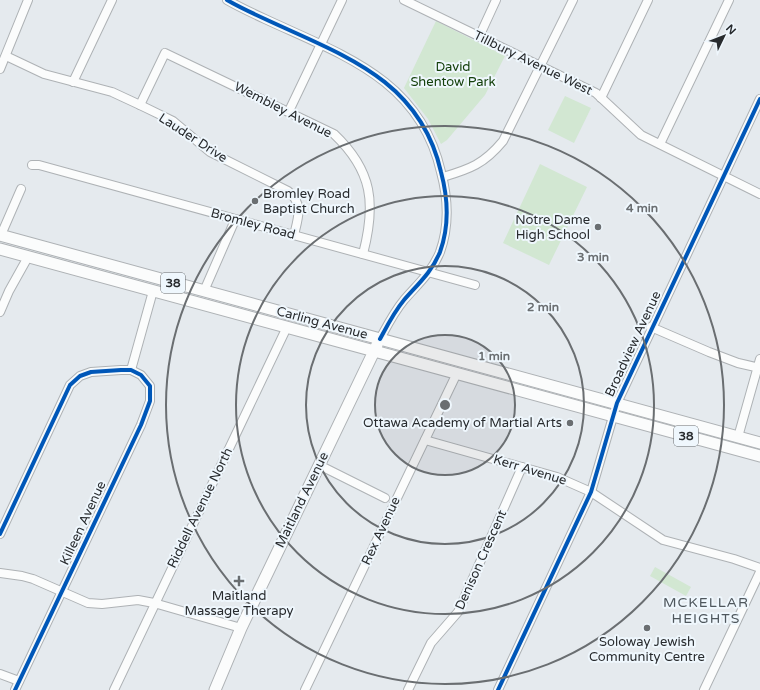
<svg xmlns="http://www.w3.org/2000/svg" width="760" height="690" font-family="'Varela Round',sans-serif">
<rect width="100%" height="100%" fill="#e5eaee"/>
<g fill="#d2e7d2">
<path d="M436 21 505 56 485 95 447 140 441 144 428 119 404 88Z"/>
<path d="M565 96 591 108 574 143 548 130Z"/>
<path d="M540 164 587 187 549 265 503 243Z"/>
<path d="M655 567 691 587 686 596 650 576Z"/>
</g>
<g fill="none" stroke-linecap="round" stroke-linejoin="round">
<g stroke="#aeb2b5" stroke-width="10">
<g id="minor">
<path d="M227 0C239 7 252 13 265 19 342 55 420 79 441 172 448 198 449 227 440 252 432 272 417 285 404 300 394 312 387 326 380 339"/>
<path d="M404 0 596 93 641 135 760 194"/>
<path d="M479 37 496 0"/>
<path d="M6 56 44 74 112 92 140 105 173 121 210 152 288 191C304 204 298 218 294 235"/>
<path d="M0 69 28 0"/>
<path d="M73 82 112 0"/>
<path d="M601 98 648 0"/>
<path d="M140 105 165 53 334 134C373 171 376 204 363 254"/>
<path d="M289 111 342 0"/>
<path d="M660 144 729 0"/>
<path d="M32 165H39L475 285"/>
<path d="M443 177C470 169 484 164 503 141L573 0"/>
<path d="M1 235 21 189"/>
<path d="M204 291 235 220"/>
<path d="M0 312 9 291 28 257"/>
<path d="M651 327 709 352 738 363 760 368"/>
<path d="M131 370 153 291"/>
<path d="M738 437 760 359"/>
<path d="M425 440 557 477 591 492 663 540 734 559 760 568"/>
<path d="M319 465 385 498"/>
<path d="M0 534 70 385 80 376 91 372 121 370H131L141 375 150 386V401L141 425 15 690"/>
<path d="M0 573 22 576 33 579 88 603 102 604 138 600 154 603 241 628"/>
<path d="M0 674 19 681"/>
<path d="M114 690 287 327"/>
<path d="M305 690 457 373"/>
<path d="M408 690 431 643 458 612 522 467"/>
<path d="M498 690 591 492 617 403 760 99"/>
<path d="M704 690 760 572"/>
</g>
</g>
<g stroke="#aeb2b5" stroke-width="13">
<g id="major">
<path d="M0 235 760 443"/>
<path d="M0 249 760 456"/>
<path d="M215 690 241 628 377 345"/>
</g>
</g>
<use href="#minor" stroke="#fbfcfc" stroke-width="8"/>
<use href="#major" stroke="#fbfcfc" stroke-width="11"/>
<g stroke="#eff7fd" stroke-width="6">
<g id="cycleway">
<path d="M227 0C239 7 252 13 265 19 342 55 420 79 441 172 448 198 449 227 440 252 432 272 417 285 404 300 394 312 387 326 380 339"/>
<path d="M0 534 70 385 80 376 91 372 121 370H131L141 375 150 386V401L141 425 15 690"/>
<path d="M498 690 591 492 617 403 760 99"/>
</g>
</g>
<use href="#cycleway" stroke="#0057b8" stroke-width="4"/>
</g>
<circle cx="445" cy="405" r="70" fill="#6a6e71" fill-opacity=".12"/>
<g fill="none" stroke="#6a6e71" stroke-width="2">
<circle cx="445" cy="405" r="70"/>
<circle cx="445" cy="405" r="139"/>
<circle cx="445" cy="405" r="209"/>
<circle cx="445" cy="405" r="279"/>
</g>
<g fill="#6a6e71" stroke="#eff7fd" stroke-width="1.5">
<circle cx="255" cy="201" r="4"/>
<circle cx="598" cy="227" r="4"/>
<circle cx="570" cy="423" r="4"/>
<path d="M237 575h4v4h4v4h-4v4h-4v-4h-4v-4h4z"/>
<circle cx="647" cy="628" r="4"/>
</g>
<g text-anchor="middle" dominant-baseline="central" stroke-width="4" stroke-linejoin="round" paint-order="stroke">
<g fill="#eff7fd" stroke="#64686c" stroke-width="1">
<rect x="161" y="273" width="24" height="20" rx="3"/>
<rect x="674" y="426" width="24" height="20" rx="3"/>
</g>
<g font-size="12" font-weight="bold" fill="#282b2e">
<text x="173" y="283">38</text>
<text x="686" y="436">38</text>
</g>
<g font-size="13" fill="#282b2e" stroke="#eff7fd">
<text transform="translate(533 63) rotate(26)">Tillbury Avenue West</text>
<text transform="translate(283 110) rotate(27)">Wembley Avenue</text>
<text transform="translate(193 138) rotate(33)">Lauder Drive</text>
<text transform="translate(253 224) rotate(15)">Bromley Road</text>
<text transform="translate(322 323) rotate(15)">Carling Avenue</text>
<text transform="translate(633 344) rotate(-65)">Broadview Avenue</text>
<text transform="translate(530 470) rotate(17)">Kerr Avenue</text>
<text transform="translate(302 500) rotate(-64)">Maitland Avenue</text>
<text transform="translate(200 508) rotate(-64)">Riddell Avenue North</text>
<text transform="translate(83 523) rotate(-65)">Killeen Avenue</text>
<text transform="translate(381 531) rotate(-65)">Rex Avenue</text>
<text transform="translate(481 560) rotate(-66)">Denison Crescent</text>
</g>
<g font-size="13" fill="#14400b" stroke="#eff7fd">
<text x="453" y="67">David<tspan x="453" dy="15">Shentow Park</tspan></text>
</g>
<g font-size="13" fill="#282b2e" stroke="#eff7fd" text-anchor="end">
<text x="263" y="194" text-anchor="start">Bromley Road<tspan x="263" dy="15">Baptist Church</tspan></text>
<text x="590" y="220">Notre Dame<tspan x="590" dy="15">High School</tspan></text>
<text x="562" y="423">Ottawa Academy of Martial Arts</text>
<text x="239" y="596" text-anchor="middle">Maitland<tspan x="239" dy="15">Massage Therapy</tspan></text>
<text x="647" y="642" text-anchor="middle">Soloway Jewish<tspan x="647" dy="15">Community Centre</tspan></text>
</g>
<g font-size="14" letter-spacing="1" fill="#4f575d" stroke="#eff7fd">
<text x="706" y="602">MCKELLAR<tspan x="706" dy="16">HEIGHTS</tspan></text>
</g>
</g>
<circle cx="445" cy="405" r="6" fill="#6a6e71" stroke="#eff7fd" stroke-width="2"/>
<g font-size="12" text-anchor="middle" font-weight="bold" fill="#6a6e71" stroke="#eff7fd" stroke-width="4" stroke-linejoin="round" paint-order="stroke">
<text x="642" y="212">4 min</text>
<text x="593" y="261">3 min</text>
<text x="543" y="311">2 min</text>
<text x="494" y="360">1 min</text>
</g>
<g transform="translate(724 36) rotate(47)" stroke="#eff7fd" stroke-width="3" paint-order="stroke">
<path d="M0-3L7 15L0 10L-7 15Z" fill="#282b2e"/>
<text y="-6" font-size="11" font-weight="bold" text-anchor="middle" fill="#282b2e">N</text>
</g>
</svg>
